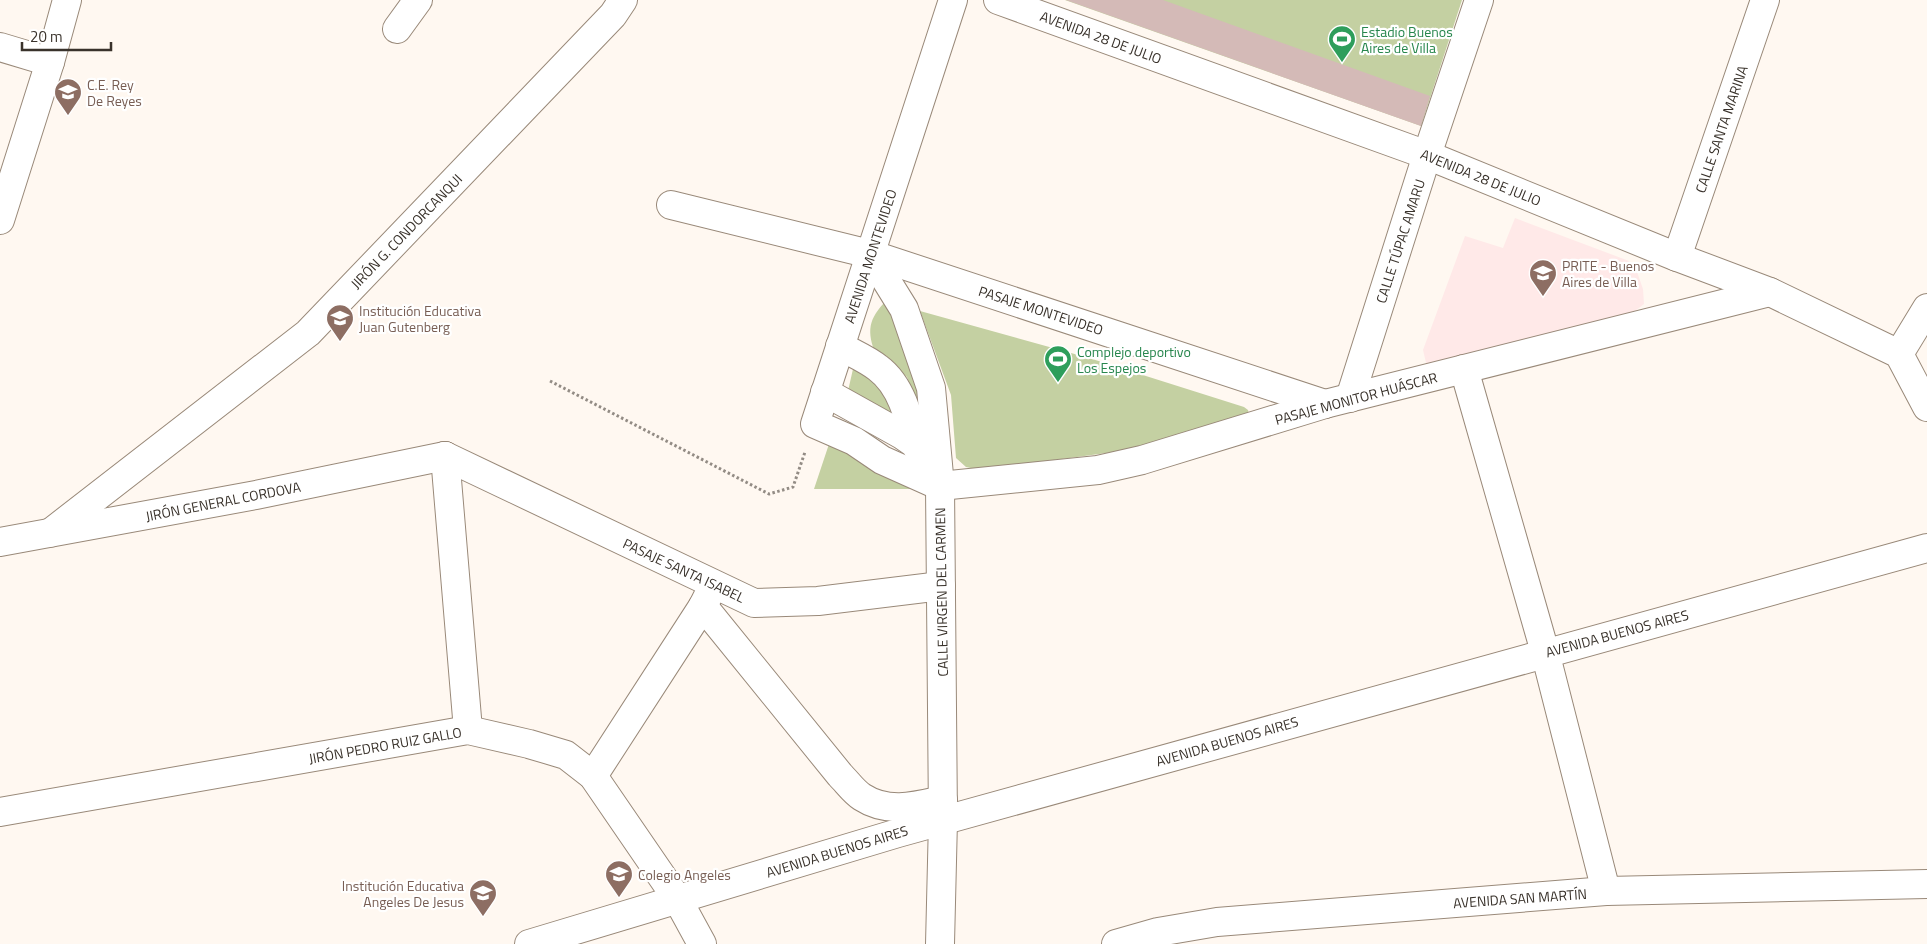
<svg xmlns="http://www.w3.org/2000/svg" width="1927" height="944" font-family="'Titillium Web',sans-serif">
<rect width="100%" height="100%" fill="#fff8f1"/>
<path fill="#ffe9e8" d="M1515 218 1629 261 1637 272 1643 289 1644 304 1635 311 1603 320 1427 367 1423 350 1465 236 1503 248Z"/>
<g fill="#c4d0a2">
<path d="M1065 0H1462L1421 126Z"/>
<path d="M884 303 904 332 929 434 915 404 907 377 892 365 877 358C868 335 866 322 884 303Z"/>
<path d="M920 311 1089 358 1244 407 1248 410 1249 414 1246 418 1121 451 980 470 966 467 956 458 951 395Z"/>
<path d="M859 363 877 374 902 427 848 391 853 369Z"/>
<path d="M830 441 914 489H814Z"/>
</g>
<path fill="#d4bab7" d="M1066 0H1163L1430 96 1421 126Z"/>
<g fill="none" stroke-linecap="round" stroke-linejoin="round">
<g stroke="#998979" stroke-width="30">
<g id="street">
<path d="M998 0 1427 155 1677 257 1770 292 1899 354 1927 407"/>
<path d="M397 29 418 0"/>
<path d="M0 47 50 62"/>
<path d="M671 205 870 254 1325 404"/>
<path d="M870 254 904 309 931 388 940 486 943 820 940 944"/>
<path d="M1677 257 1765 0"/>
<path d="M840 346C852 353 867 359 878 368 901 385 909 417 915 444"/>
<path d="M1899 354 1927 308"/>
<path d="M1464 369 1545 652 1606 891"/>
<path d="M825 392 902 435 915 444 936 481"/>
<path d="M1350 398 1427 155 1479 0"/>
<path d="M445 456 754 603 818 601 941 586"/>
<path d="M445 456 468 730"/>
<path d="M940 486 1098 470 1142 460 1325 404 1770 292"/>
<path d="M940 486 882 460 854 441 815 424 953 0"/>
<path d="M50 533 308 333 613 15 623 0"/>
<path d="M0 542 256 495 445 456"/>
<path d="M703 606 840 775C847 782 854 792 862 797 888 814 916 806 943 800"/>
<path d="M593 776 703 606 710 592"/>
<path d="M0 812 468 730 529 744 566 755 593 776 678 900 702 944"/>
<path d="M1116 944 1158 932 1217 922 1606 891 1927 884"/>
</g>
</g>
<g stroke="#998979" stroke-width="30">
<g id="secondary">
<path d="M0 220 50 62 67 0"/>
<path d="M529 944 898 833 1927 548"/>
</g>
</g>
<path stroke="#938c85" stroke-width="3" stroke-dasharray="2.5 2.5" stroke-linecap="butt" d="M550 381 769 494 793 487 805 452"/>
<use href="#street" stroke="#fff" stroke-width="28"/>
<use href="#secondary" stroke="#fff" stroke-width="28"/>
</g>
<defs>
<g id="stadium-pin" transform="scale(1.4375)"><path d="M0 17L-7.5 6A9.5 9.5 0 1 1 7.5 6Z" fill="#2e9e5b" stroke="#fff"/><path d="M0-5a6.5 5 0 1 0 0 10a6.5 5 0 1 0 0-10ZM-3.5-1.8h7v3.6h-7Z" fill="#fff"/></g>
<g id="university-pin" transform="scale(1.4375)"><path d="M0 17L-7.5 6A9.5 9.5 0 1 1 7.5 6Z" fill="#8d6e63" stroke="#fff"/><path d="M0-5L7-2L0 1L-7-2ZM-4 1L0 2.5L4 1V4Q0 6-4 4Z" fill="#fff"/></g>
<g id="school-pin" transform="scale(1.4375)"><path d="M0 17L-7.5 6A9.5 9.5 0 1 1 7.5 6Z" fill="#8d6e63" stroke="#fff"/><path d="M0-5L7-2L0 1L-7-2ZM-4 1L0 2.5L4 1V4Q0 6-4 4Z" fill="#fff"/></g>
</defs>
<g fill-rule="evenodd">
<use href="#stadium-pin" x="1342" y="39"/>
<use href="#university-pin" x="68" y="92"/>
<use href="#school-pin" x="1543" y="273"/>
<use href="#school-pin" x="340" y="318"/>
<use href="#stadium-pin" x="1058" y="359"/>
<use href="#university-pin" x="619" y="874"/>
<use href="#school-pin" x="483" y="893"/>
</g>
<g text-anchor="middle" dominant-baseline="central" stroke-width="4.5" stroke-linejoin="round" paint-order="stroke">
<g font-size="14" fill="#27864d" stroke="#fff" text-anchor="start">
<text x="1361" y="31">Estadio Buenos<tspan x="1361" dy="16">Aires de Villa</tspan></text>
<text x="1077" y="351">Complejo deportivo<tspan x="1077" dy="16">Los Espejos</tspan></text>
</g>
<g font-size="14" fill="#39322b" stroke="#fff">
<text transform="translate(1101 37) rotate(20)">AVENIDA 28 DE JULIO</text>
<text transform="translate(1721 129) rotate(-71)">CALLE SANTA MARINA</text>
<text transform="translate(1481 177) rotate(22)">AVENIDA 28 DE JULIO</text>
<text transform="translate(406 231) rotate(-46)">JIRÓN G. CONDORCANQUI</text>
<text transform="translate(1400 241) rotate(-72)">CALLE TÚPAC AMARU</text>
<text transform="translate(870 256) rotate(-72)">AVENIDA MONTEVIDEO</text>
<text transform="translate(1041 310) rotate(18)">PASAJE MONTEVIDEO</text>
<text transform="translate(1356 398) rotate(-15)">PASAJE MONITOR HUÁSCAR</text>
<text transform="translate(223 501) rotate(-11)">JIRÓN GENERAL CORDOVA</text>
<text transform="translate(684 570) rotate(25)">PASAJE SANTA ISABEL</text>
<text transform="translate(941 592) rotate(-91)">CALLE VIRGEN DEL CARMEN</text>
<text transform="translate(1617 633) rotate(-15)">AVENIDA BUENOS AIRES</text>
<text transform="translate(1227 741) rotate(-16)">AVENIDA BUENOS AIRES</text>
<text transform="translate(385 745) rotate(-10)">JIRÓN PEDRO RUIZ GALLO</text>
<text transform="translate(837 851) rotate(-17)">AVENIDA BUENOS AIRES</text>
<text transform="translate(1520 898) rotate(-4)">AVENIDA SAN MARTÍN</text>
</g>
<g font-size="14" fill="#785e54" stroke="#fff" text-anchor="start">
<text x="87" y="84">C.E. Rey<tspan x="87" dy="16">De Reyes</tspan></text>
<text x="1562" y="265">PRITE - Buenos<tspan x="1562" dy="16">Aires de Villa</tspan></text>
<text x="359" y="310">Institución Educativa<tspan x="359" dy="16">Juan Gutenberg</tspan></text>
<text x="638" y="874">Colegio Angeles</text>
<text x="464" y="885" text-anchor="end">Institución Educativa<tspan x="464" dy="16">Angeles De Jesus</tspan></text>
</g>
</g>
<path d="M22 42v8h89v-8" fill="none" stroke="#39322b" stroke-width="2.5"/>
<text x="30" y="42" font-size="15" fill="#39322b" stroke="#ffffff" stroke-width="4" paint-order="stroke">20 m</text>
</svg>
